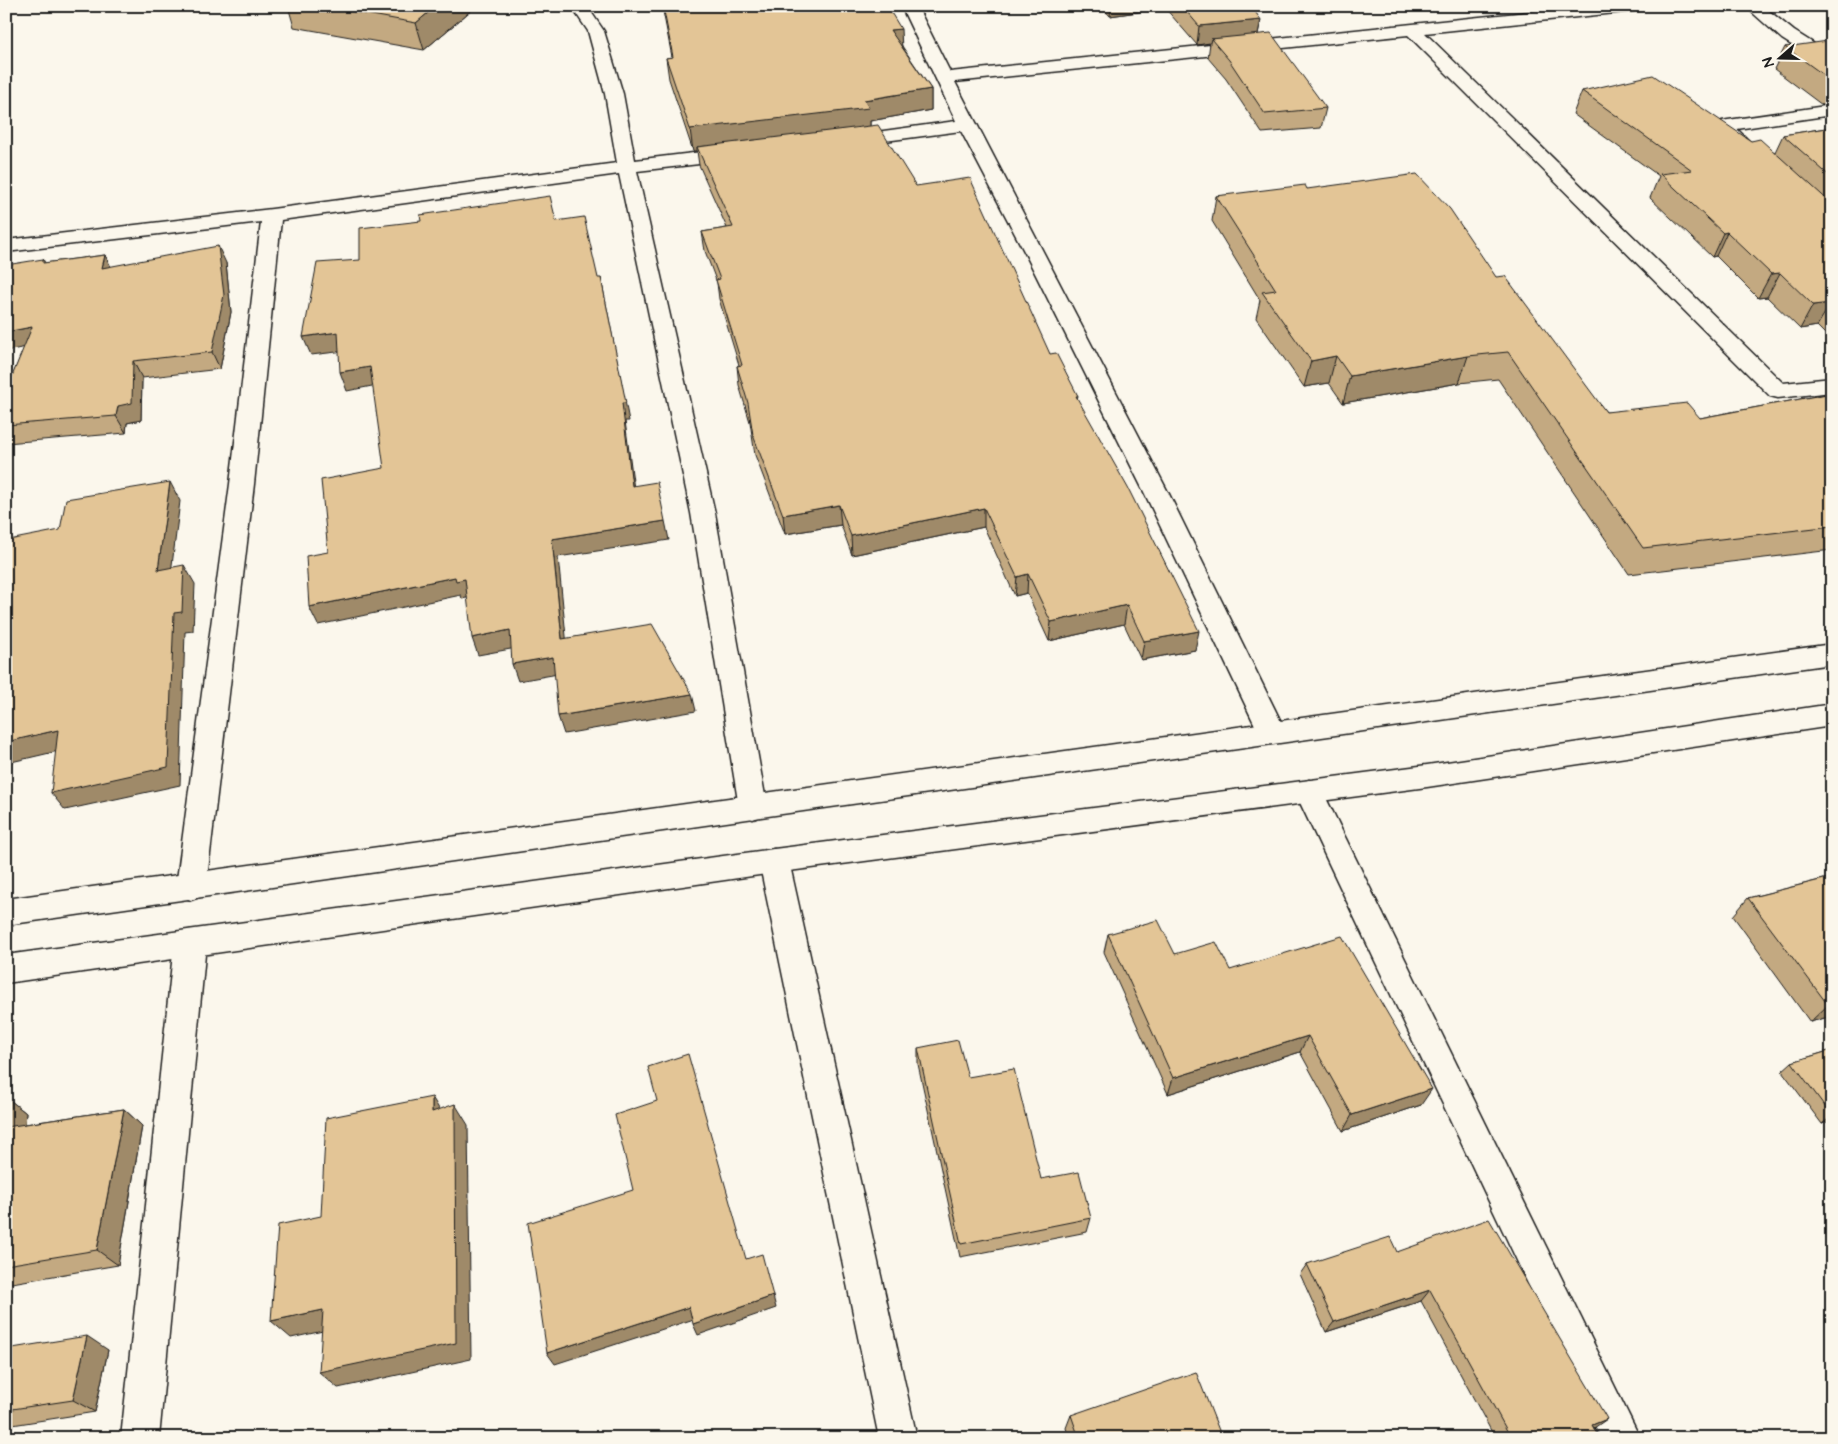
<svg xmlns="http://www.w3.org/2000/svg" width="1838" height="1444" font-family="'Architects Daughter',sans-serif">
<rect width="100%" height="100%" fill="#fbf7ec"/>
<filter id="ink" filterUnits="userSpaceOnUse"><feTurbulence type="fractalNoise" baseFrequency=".02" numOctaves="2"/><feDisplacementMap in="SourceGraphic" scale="10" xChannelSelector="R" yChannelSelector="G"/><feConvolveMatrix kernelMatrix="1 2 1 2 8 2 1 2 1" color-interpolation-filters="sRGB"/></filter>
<g filter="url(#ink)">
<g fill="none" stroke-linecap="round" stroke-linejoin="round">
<g stroke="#1c1c1c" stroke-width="3">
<g id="minor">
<path d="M571 6H587L604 31 623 94 635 160 735 148 742 150 744 154 742 158 735 160 637 171 715 513 767 807 763 815 753 819 743 815 739 807 691 513 619 174 281 220 254 484 206 887 202 896 191 900 180 896 176 887 230 484 261 222 6 252V240L272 209 617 163 605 94 588 31Z"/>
<path d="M901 6H917L950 72 1586 6H1643L1641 9 1635 11 1425 33 1783 383 1832 378V392L1778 398 1770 396 1408 35 955 82 1169 494 1286 732 1282 740 1272 743 1262 740 1145 494 1026 255 961 131 847 146 841 145 838 141 841 137 847 136 956 121Z"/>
<path d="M1745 6H1763L1794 31 1832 55V68L1826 67 1782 39Z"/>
<path d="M1832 105V115L1737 129 1761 153 1759 157C1744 161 1727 143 1719 131V125L1722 121 1728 120Z"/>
<path d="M1309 780 1319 784 1323 792 1640 1438H1601L1295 792 1299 784Z"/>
<path d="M774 849 785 852 789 861 917 1438H879L759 861 763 852Z"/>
<path d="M190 930 201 934 206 944 159 1438H121L174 944 179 934Z"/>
</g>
</g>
<g stroke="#1c1c1c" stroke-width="3">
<g id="tertiary">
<path d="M1832 644V664L6 925V899Z"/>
<path d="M1832 704V726L1427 787 774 873 6 983V955L774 849 1427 765Z"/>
</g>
</g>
<use href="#minor" fill="#fbf7ec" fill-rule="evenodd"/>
<use href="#tertiary" fill="#fbf7ec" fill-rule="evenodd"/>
</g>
<g fill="#c3a981" stroke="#1c1c1c">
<path d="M288 6H473L474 8 424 50 294 27Z"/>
<path d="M662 6H887L902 46 931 89V110L870 121V126L916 186 1050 354 1078 396 1077 399 1195 650 1141 660 1124 624 1049 641 1027 593 1015 596 984 527 852 555 841 525 785 534 755 455 750 422 739 385 737 366 739 365 719 299 717 283 705 251 702 232 727 228 699 165 697 151H693L669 79 666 58 672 57Z"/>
<path d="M1101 6H1254L1253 10 1261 20 1258 34 1326 108 1321 128 1262 133 1226 79 1208 58 1210 43 1197 45 1165 8 1110 16Z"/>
<path d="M1832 44V104L1822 105 1774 69 1785 47Z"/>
<path d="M1582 91 1751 141 1775 152 1783 135 1832 127V341L1817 326 1800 329 1767 297 1758 298 1716 256 1712 257 1650 198 1659 176 1573 114Z"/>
<path d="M1307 189 1496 277 1606 412 1700 418 1832 393V550L1629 574 1498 379 1459 383 1343 403 1329 383 1304 387 1256 318 1260 300 1212 221 1216 196Z"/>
<path d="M105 255 111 267 226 263 231 312 220 369 142 378 141 420 127 423 126 433 6 443V391L24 348 43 259 45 263Z"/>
<path d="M1832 877V1016L1810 1022 1733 916 1748 898Z"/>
<path d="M1108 934 1230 970 1421 1105 1343 1131 1300 1052 1168 1094 1104 952Z"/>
<path d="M918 1048 968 1077 1041 1179 1091 1218 1087 1232 960 1257 918 1064Z"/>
<path d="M1832 1050V1120L1822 1124 1782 1071 1792 1062Z"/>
<path d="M6 1097 26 1113 25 1124 124 1109 142 1126 118 1265 6 1284Z"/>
<path d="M1397 1252 1594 1428 1599 1438H1495L1421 1301 1326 1332 1300 1274 1307 1264Z"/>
<path d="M6 1349 108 1350 95 1412 6 1426Z"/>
<path d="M1071 1415 1222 1438H1069L1066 1428Z"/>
</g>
<g fill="#9f8a69" stroke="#1c1c1c">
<path d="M436 6H473L474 8 424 50 416 23Z"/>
<path d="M1111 6H1165V8L1110 16Z"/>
<path d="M1261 20 1257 38 1211 39 1210 43 1197 45 1199 26Z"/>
<path d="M901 29 902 50 890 30Z"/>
<path d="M931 89V110L870 121V130L697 147V151H693L690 129Z"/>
<path d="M1727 232 1716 256 1712 257 1723 233Z"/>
<path d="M218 246 226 263 231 312 220 369 212 352Z"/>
<path d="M105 255 113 272 102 268Z"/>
<path d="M1780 273 1767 297 1758 298 1771 274Z"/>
<path d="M601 278 629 421H625L636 504 632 486Z"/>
<path d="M1831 303 1817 326 1800 329 1813 305Z"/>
<path d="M32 327 42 344 6 351V332Z"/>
<path d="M338 332 345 351 311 355 303 337Z"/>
<path d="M1336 356 1329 383 1304 387 1311 361Z"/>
<path d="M1468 356 1459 383 1343 403 1350 376Z"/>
<path d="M133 361 142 378 141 420 127 423 126 433 116 416 118 406Z"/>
<path d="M370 367 377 385 347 391 340 372Z"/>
<path d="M170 482 180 501 169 589 158 570Z"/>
<path d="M839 505 841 525 785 534 783 515Z"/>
<path d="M984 508V527L852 555 851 536Z"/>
<path d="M665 521 669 540 558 557 568 656 562 639 552 539Z"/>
<path d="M184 565 195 584 193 631 185 632 180 785 65 810 51 793 174 613Z"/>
<path d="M1028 574 1027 593 1015 596 1017 577Z"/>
<path d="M455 577 465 579 471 597 462 599 461 595 318 625 309 607Z"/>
<path d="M1127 605 1124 624 1049 641 1051 622Z"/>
<path d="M510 630 516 648 478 655 472 638Z"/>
<path d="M1199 631 1195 650 1141 660 1144 641Z"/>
<path d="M553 657 558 674 518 681 512 664Z"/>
<path d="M692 694 696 711 564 734 558 716Z"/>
<path d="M58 730 71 748 7 763H6V742Z"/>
<path d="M1832 1004V1016L1810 1022 1828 1005Z"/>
<path d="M1308 1036 1300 1052 1168 1094 1173 1078Z"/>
<path d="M1432 1089 1421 1105 1343 1131 1352 1115Z"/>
<path d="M6 1097 26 1113 23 1145 6 1131Z"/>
<path d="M432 1097 445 1119 432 1112Z"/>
<path d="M455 1104 468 1125 471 1359 338 1388 319 1372Z"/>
<path d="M124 1109 142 1126 118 1265 97 1250Z"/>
<path d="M1832 1116V1120L1822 1124Z"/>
<path d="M1430 1290 1421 1301 1326 1332 1334 1322Z"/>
<path d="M773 1296 776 1308 698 1335 693 1324Z"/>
<path d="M689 1307 694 1319 555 1364 547 1353Z"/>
<path d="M323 1310 341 1327 291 1338 271 1321Z"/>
<path d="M87 1336 108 1350 95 1412 73 1400Z"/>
<path d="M1607 1419 1594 1428 1592 1425Z"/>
</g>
<g fill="#e3c596" stroke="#1c1c1c">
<path d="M322 6H436L416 23Z"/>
<path d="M663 6H887L901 29 890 30 931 89 864 100 869 108 690 129 666 58 673 57Z"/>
<path d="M1182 6H1251L1261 20 1199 26Z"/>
<path d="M1271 33 1326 108 1265 114 1229 60 1211 39Z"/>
<path d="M1828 41 1832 44V81L1785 47Z"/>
<path d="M1653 75 1751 141 1760 139 1832 204V304L1831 303 1813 305 1780 273 1771 274 1727 232 1723 233 1660 174 1692 170 1582 91Z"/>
<path d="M878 125 916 186 970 178 1050 354 1056 353 1078 396H1076L1128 488 1199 631 1144 641 1127 605 1051 622 1028 574 1017 577 984 508 851 536 839 505 783 515 753 435 748 403 737 366 742 365 716 280 720 279 702 232 733 227 697 147Z"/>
<path d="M1832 127V178L1783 135Z"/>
<path d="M1417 174 1450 209 1496 277 1505 276 1606 412 1687 403 1700 418 1832 393V526L1643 548 1508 352 1468 356 1350 376 1336 356 1311 361 1262 292 1276 290 1216 196 1305 185 1307 189Z"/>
<path d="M550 196 556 221 584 217 598 278H601L626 403H622L632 486 657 482 665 521 552 539 562 639 652 624 692 694 558 716 553 657 512 664 510 630 472 638 465 579 456 581 455 577 309 607 306 556 328 552 321 480 384 468 370 367 340 372 338 332 303 337 317 263 360 260V228L421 221 420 215Z"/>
<path d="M218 246 224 295 212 352 133 361 132 403 118 406 116 416 6 425V391L32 327 6 332V265L43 259V263L105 255 102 268Z"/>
<path d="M170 482 158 570 184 565 182 612 174 613 168 767 51 793 58 730 6 742V560L9 540 60 530 66 499Z"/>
<path d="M1832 877V1004L1828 1005 1748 898Z"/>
<path d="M1158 920 1175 954 1216 942 1230 970 1342 936 1432 1089 1352 1115 1308 1036 1173 1078 1108 934Z"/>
<path d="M958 1040 968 1077 1014 1069 1041 1179 1079 1172 1091 1218 961 1244 918 1048Z"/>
<path d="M1832 1050V1116L1792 1062Z"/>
<path d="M688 1054 746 1259 762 1254 773 1296 693 1324 689 1307 547 1353 528 1223 633 1190 615 1115 657 1101 648 1067Z"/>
<path d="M432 1097V1112L455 1104 456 1343 319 1372 323 1310 271 1321 278 1225 321 1216 326 1118Z"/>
<path d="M124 1109 97 1250 6 1265V1127Z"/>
<path d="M1489 1219 1606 1417 1607 1419 1592 1425 1599 1438H1511L1430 1290 1334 1322 1307 1264 1390 1237 1397 1252Z"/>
<path d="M87 1336 73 1400 6 1410V1349Z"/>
<path d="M1196 1372 1222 1438H1079L1071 1415Z"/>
</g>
</g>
<rect width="1838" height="1444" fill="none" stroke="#fbf7ec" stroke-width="25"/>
<rect x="12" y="12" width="1813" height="1419" fill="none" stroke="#1c1c1c" stroke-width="2" filter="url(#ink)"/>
<g transform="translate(1780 58) rotate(250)" stroke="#fbf7ec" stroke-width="4" paint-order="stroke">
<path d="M0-4L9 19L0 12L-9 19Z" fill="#1c1c1c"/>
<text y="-8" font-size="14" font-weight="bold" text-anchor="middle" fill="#1c1c1c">N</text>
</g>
</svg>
